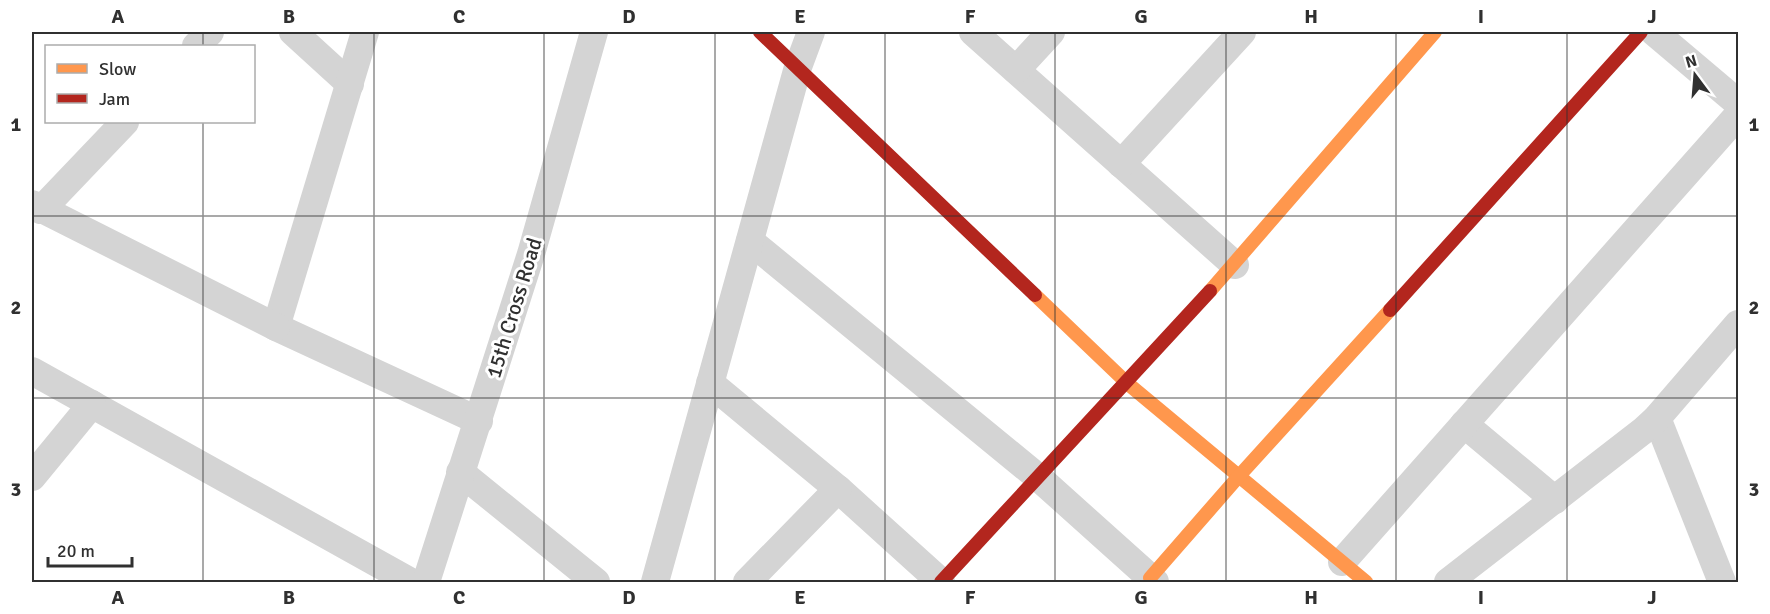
<svg xmlns="http://www.w3.org/2000/svg" width="1770" height="614" font-family="Signika,sans-serif">
<rect width="100%" height="100%" fill="#fff"/>
<g fill="none" stroke-linecap="round" stroke-linejoin="round">
<g stroke="#d4d4d4" stroke-width="28">
<path d="M293 32 350 84"/>
<path d="M365 32 276 327 479 421"/>
<path d="M973 32 1235 265"/>
<path d="M1654 32 1738 103"/>
<path d="M196 46 210 32"/>
<path d="M1016 70 1051 32"/>
<path d="M1121 164 1242 32"/>
<path d="M32 204 276 327"/>
<path d="M41 210 125 122"/>
<path d="M750 241 1039 478 1155 582"/>
<path d="M32 371 411 582"/>
<path d="M710 383 838 489 941 582"/>
<path d="M1657 418 1722 582"/>
<path d="M1464 424 1555 500"/>
<path d="M460 472 596 582"/>
<path d="M32 477 92 404"/>
<path d="M1342 562 1738 115"/>
<path d="M426 582 531 254 594 32"/>
<path d="M655 582 798 67 811 32"/>
<path d="M747 582 838 489"/>
<path d="M1448 582 1644 430 1657 418 1738 324"/>
</g>
<g stroke="#ff974d" stroke-width="14">
<path d="M1210 291 1435 32"/>
<path d="M1035 295 1127 383 1366 582"/>
<path d="M1150 578 1239 476 1390 310"/>
</g>
<g stroke="#b3261e" stroke-width="14">
<path d="M760 32 1035 295"/>
<path d="M1390 310 1641 32"/>
<path d="M941 582 1210 291"/>
</g>
</g>
<path fill="none" stroke="#303030" stroke-width="1.5" stroke-opacity="0.55" d="M203 32V46M374 32V582M544 32V582M715 32V582M885 32V582M1055 32V582M1226 32V582M1396 32V582M1567 32V582M203 122V582M32 216H1738M32 398H1738"/>
<g text-anchor="middle" dominant-baseline="central" stroke-width="6" stroke-linejoin="round" paint-order="stroke">
<g font-size="21" fill="#303030" stroke="#fff">
<text transform="translate(514 308) rotate(-73)">15th Cross Road</text>
</g>
</g>
<rect width="1770" height="614" fill="none" stroke="#ffffff" stroke-width="66"/>
<rect x="45" y="45" width="210" height="78" fill="#ffffff" stroke="#acacac" stroke-width="1.5"/>
<rect x="57" y="64" width="30" height="9" fill="#ff974d" stroke="#acacac" stroke-width="1.5"/>
<text x="99" y="75" font-size="18" fill="#303030">Slow</text>
<rect x="57" y="94" width="30" height="9" fill="#b3261e" stroke="#acacac" stroke-width="1.5"/>
<text x="99" y="105" font-size="18" fill="#303030">Jam</text>
<g transform="translate(1695 75) rotate(344)" stroke="#ffffff" stroke-width="4.5" paint-order="stroke">
<path d="M0-4.5L10 22L0 15L-10 22Z" fill="#303030"/>
<text y="-9" font-size="16" font-weight="bold" text-anchor="middle" fill="#303030">N</text>
</g>
<path d="M48 557v9h84v-9" fill="none" stroke="#303030" stroke-width="3"/>
<text x="57" y="557" font-size="18" fill="#303030" stroke="#ffffff" stroke-width="4.5" paint-order="stroke">20 m</text>
<rect x="33" y="33" width="1704" height="548" fill="none" stroke="#303030" stroke-width="2"/>
<g font-size="20" text-anchor="middle" font-weight="bold" fill="#303030">
<text x="118" y="23">A</text>
<text x="289" y="23">B</text>
<text x="459" y="23">C</text>
<text x="629" y="23">D</text>
<text x="800" y="23">E</text>
<text x="970" y="23">F</text>
<text x="1141" y="23">G</text>
<text x="1311" y="23">H</text>
<text x="1481" y="23">I</text>
<text x="1652" y="23">J</text>
<text x="16" y="131">1</text>
<text x="1754" y="131">1</text>
<text x="16" y="314">2</text>
<text x="1754" y="314">2</text>
<text x="16" y="496">3</text>
<text x="1754" y="496">3</text>
<text x="118" y="604">A</text>
<text x="289" y="604">B</text>
<text x="459" y="604">C</text>
<text x="629" y="604">D</text>
<text x="800" y="604">E</text>
<text x="970" y="604">F</text>
<text x="1141" y="604">G</text>
<text x="1311" y="604">H</text>
<text x="1481" y="604">I</text>
<text x="1652" y="604">J</text>
</g>
</svg>
